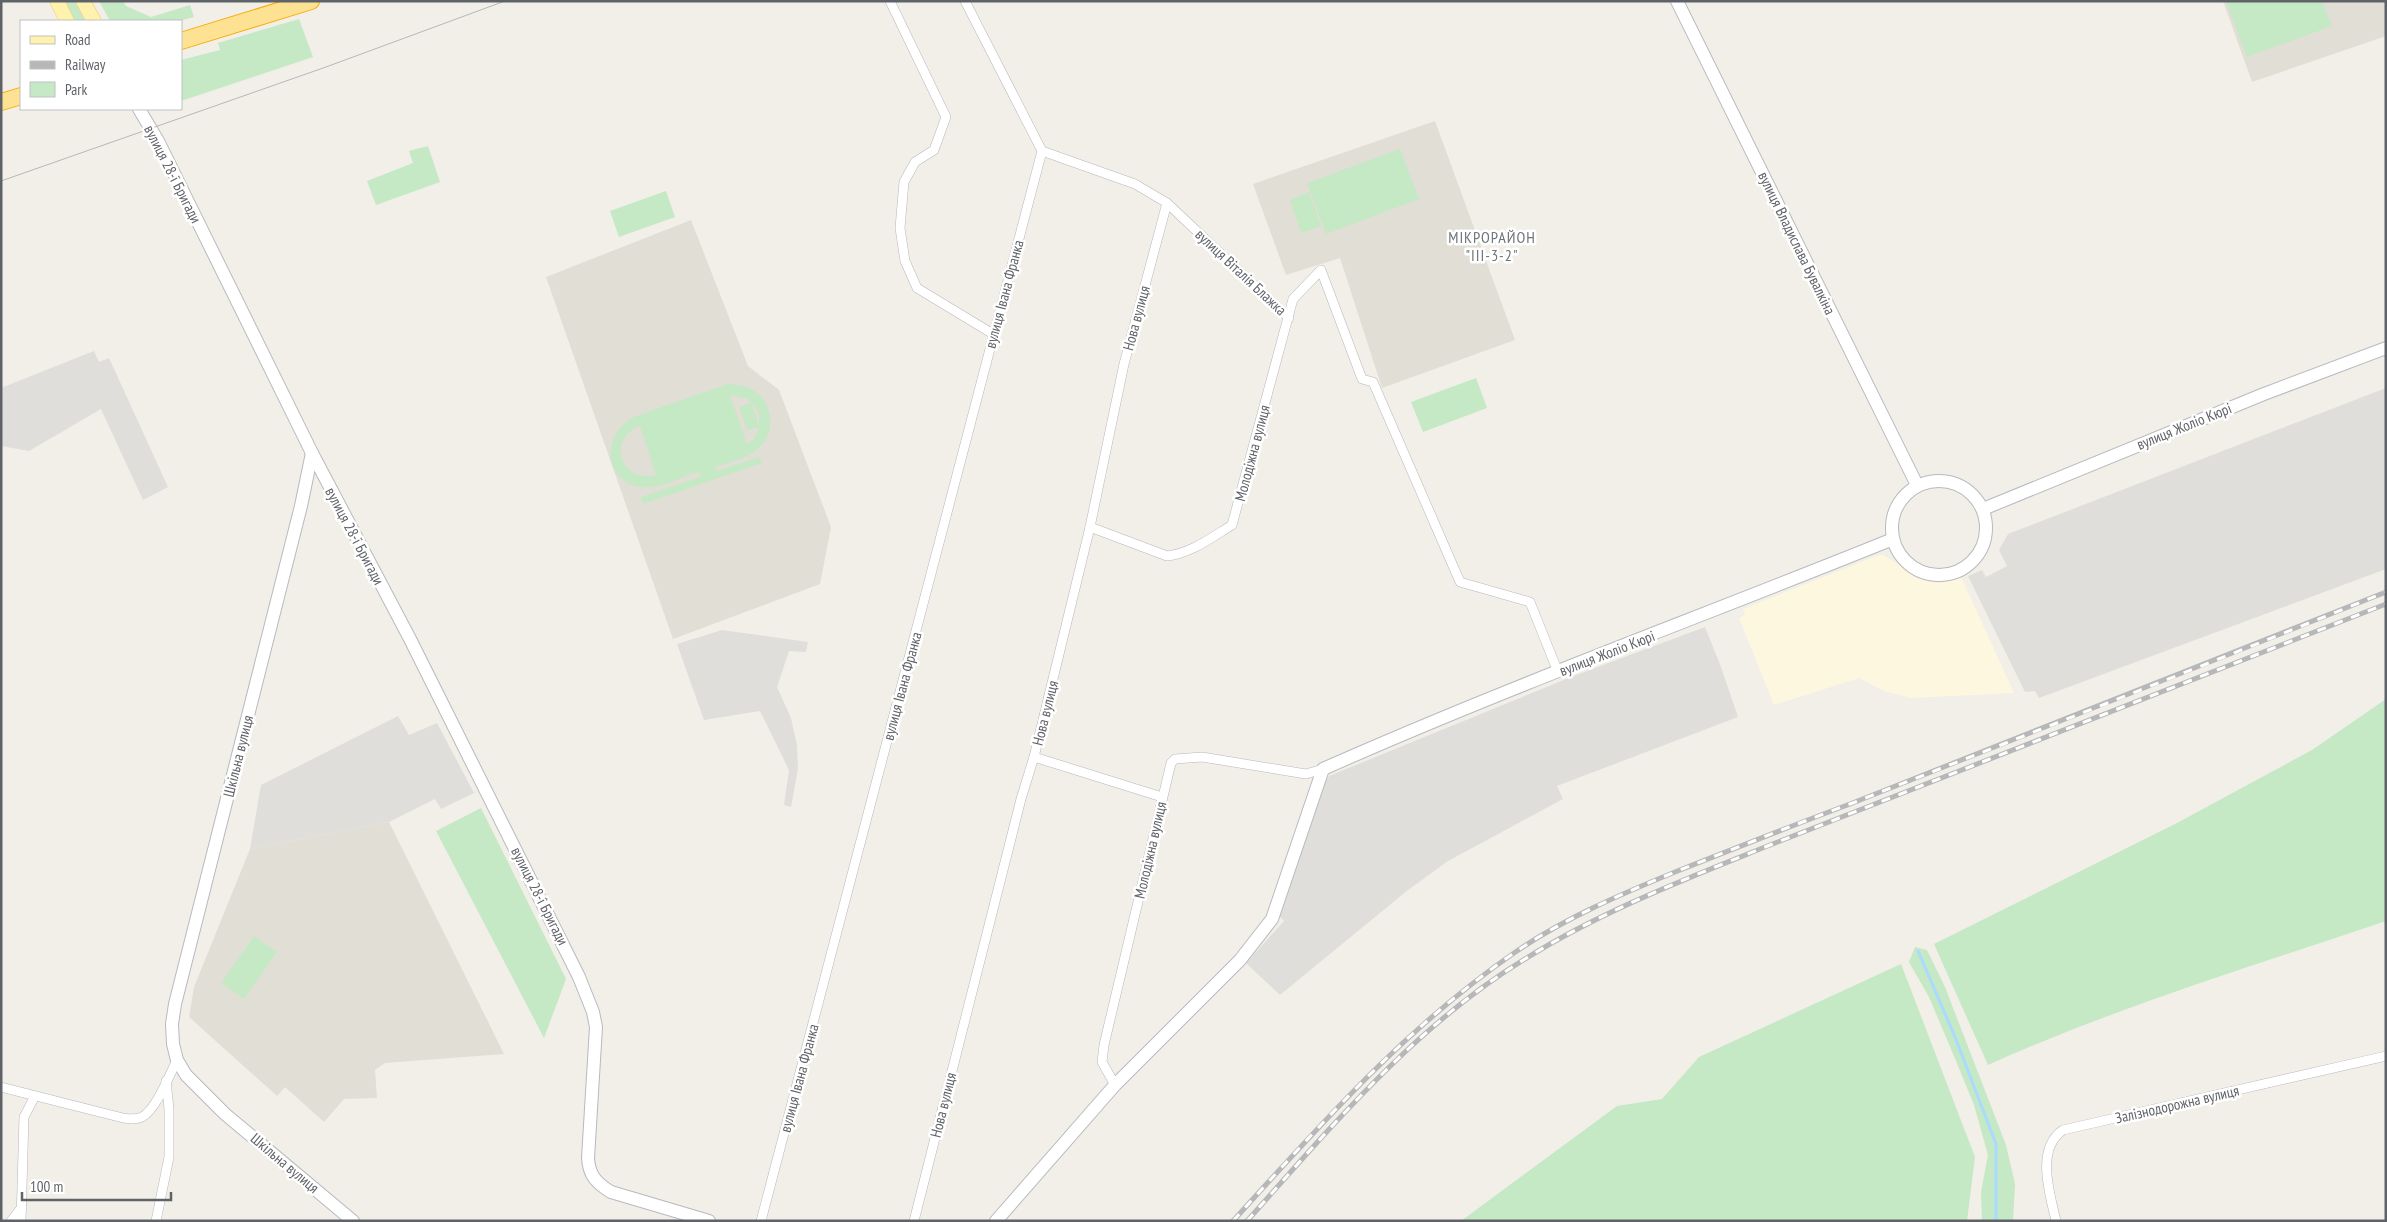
<svg xmlns="http://www.w3.org/2000/svg" width="2387" height="1222" font-family="'PT Sans Narrow',sans-serif">
<rect width="100%" height="100%" fill="#f1efe8"/>
<path fill="#fef7e0" d="M1879 555H1883L1926 581 1941 583 1961 577 2014 693 1911 698 1884 691 1859 678 1774 705 1739 618 1745 615 1743 609Z"/>
<g fill="#e0deda">
<path d="M94 351 99 362 109 358 168 487 143 500 101 409 29 451 1 446V388Z"/>
<path d="M2386 388V569L2039 698 2035 691 2025 692 1968 576 1982 570 1986 577 2007 566 1999 550 2008 534Z"/>
<path d="M1705 627 1721 667 1738 717 1557 786 1563 799 1448 861 1408 890 1280 995 1246 963 1284 921 1277 914 1320 791 1329 776 1571 677Z"/>
<path d="M722 630 808 642 806 652 789 651 777 687 791 718 797 745 798 769 791 807 784 805 789 770 760 711 704 720 677 644Z"/>
<path d="M398 716 409 735 437 723 474 793 441 809 435 799 389 822 250 849 261 785Z"/>
</g>
<g fill="#e1ded6">
<path d="M2223 1H2386V36L2252 82Z"/>
<path d="M1435 121 1515 340 1382 388 1340 258 1286 275 1253 184Z"/>
<path d="M691 220 748 366 779 390 831 527 820 584 673 639 546 277Z"/>
<path d="M389 822 504 1054 385 1063 375 1070 377 1098 344 1099 324 1122 285 1087 277 1096 189 1017 194 987 250 849Z"/>
</g>
<g fill="#c5e8c5" fill-rule="evenodd">
<path d="M64 1H75L85 21H74Z"/>
<path d="M99 1H123L126 6 151 17 190 5 194 17 179 21H110Z"/>
<path d="M2226 1H2322L2332 26 2247 57Z"/>
<path d="M299 19 313 57 181 101V60L220 50 218 43Z"/>
<path d="M428 146 440 182 376 205 367 181 413 163 409 151Z"/>
<path d="M1400 149 1419 199 1326 234 1307 183Z"/>
<path d="M666 191 675 217 619 237 610 211Z"/>
<path d="M1309 192 1321 226 1301 233 1290 200Z"/>
<path d="M1476 378 1487 408 1423 432 1411 402Z"/>
<path d="M728 384C737 385 744 385 751 389 772 399 777 430 761 446 750 458 730 462 715 467L716 471 759 457 762 463 643 504 641 497 700 477 699 472C680 477 660 490 640 487 601 480 602 432 636 416ZM730 395 748 399 759 413V426L751 403 739 407 747 430 759 427 754 439 747 444ZM639 426H640L656 475C621 483 606 441 639 426Z"/>
<path d="M2386 699V921C2253 966 2117 1007 1988 1065L1934 944 2177 823 2312 750Z"/>
<path d="M481 808 566 979 544 1038 436 831Z"/>
<path d="M254 936 277 952 244 999 221 983Z"/>
<path d="M1915 947 1927 950 1945 987 2006 1145 2015 1184 2013 1221H1982L1981 1192 1988 1155 1974 1105 1954 1056 1929 997 1909 962Z"/>
<path d="M1901 964 1975 1157 1967 1221H1461L1617 1106 1662 1099 1699 1057Z"/>
</g>
<g fill="none" stroke-linecap="round" stroke-linejoin="round">
<path stroke="#aadaff" stroke-width="3" d="M1918 951 1955 1037 1996 1144V1221"/>
<g stroke="#b5b8bc" stroke-width="10">
<g id="street">
<path d="M890 1 946 117 934 150 915 162 904 182 900 228 905 261 917 288 993 334"/>
<path d="M965 1 1042 151 1135 184 1167 203 1289 318"/>
<path d="M1090 527 1167 556C1190 554 1212 537 1232 525L1293 299 1321 270 1362 379 1373 382 1460 582 1530 602 1558 672"/>
<path d="M1034 757 1162 797"/>
<path d="M1115 1085 1102 1062 1104 1045 1171 763 1175 759 1202 757 1306 774 1323 769"/>
<path d="M1 1087 123 1118C130 1119 136 1120 142 1117 156 1110 170 1074 177 1060"/>
<path d="M11 1221 22 1207"/>
<path d="M21 1221 24 1117 35 1096"/>
<path d="M156 1221 169 1157V1109L166 1081"/>
<path d="M761 1221 1042 151"/>
<path d="M914 1221 1021 799 1034 757 1090 527 1124 364 1167 203"/>
<path d="M2056 1221C2050 1194 2035 1149 2063 1130L2386 1056"/>
</g>
</g>
<g stroke="#b6babf" stroke-width="14">
<g id="secondary">
<path d="M1677 1 1917 485"/>
<path d="M139 109 158 141 312 453 410 639 579 977 593 1012 596 1027 588 1158C589 1175 596 1183 611 1192L709 1221"/>
<path d="M312 453 301 506 175 1004 172 1024 173 1044 177 1060 186 1075 225 1114 353 1221"/>
<circle cx="1939" cy="528" r="47"/>
<path d="M1983 509 2264 394 2386 348"/>
<path d="M996 1221 1115 1085 1240 960 1272 919 1323 769C1510 686 1703 616 1893 539"/>
</g>
</g>
<g stroke="#f2c960" stroke-width="15">
<g id="primary">
<path d="M57 1 67 21"/>
<path d="M83 1 94 21"/>
</g>
</g>
<g stroke="#f9ab00" stroke-width="18">
<g id="highway">
<path d="M181 41 311 1"/>
<path d="M1 102 21 96"/>
</g>
</g>
<use href="#street" stroke="#fff" stroke-width="9"/>
<use href="#secondary" stroke="#fff" stroke-width="12"/>
<use href="#primary" stroke="#fff2af" stroke-width="14"/>
<use href="#highway" stroke="#fde293" stroke-width="16"/>
<path stroke="#b6b7b8" stroke-width="1" d="M1 181 326 67 505 1"/>
<g stroke="#b6b7b8" stroke-width="5">
<g id="rail">
<path d="M1233 1221C1322 1123 1404 1029 1514 953 1563 919 1619 895 1675 872 1733 849 1791 826 1850 804 2029 734 2208 664 2386 592"/>
<path d="M1247 1221C1332 1126 1415 1026 1525 959 1600 912 1683 880 1765 847L2386 604"/>
</g>
</g>
<use href="#rail" stroke="#fff" stroke-width="3" stroke-dasharray="9" stroke-linecap="butt"/>
</g>
<g text-anchor="middle" dominant-baseline="central" stroke-width="5" stroke-linejoin="round" paint-order="stroke">
<g font-size="15" fill="#5f6368" stroke="#fff">
<text transform="translate(173 174) rotate(63)">вулиця 28-ї Бригади</text>
<text transform="translate(1797 243) rotate(64)">вулиця Владислава Бувалкіна</text>
<text transform="translate(1241 272) rotate(43)">вулиця Віталія Блажка</text>
<text transform="translate(1004 294) rotate(-75)">вулиця Івана Франка</text>
<text transform="translate(1136 318) rotate(-75)">Нова вулиця</text>
<text transform="translate(2184 426) rotate(-22)">вулиця Жоліо Кюрі</text>
<text transform="translate(1252 453) rotate(-75)">Молодіжна вулиця</text>
<text transform="translate(355 536) rotate(62)">вулиця 28-ї Бригади</text>
<text transform="translate(1607 653) rotate(-21)">вулиця Жоліо Кюрі</text>
<text transform="translate(902 686) rotate(-75)">вулиця Івана Франка</text>
<text transform="translate(1045 713) rotate(-76)">Нова вулиця</text>
<text transform="translate(238 756) rotate(-76)">Шкільна вулиця</text>
<text transform="translate(1150 850) rotate(-77)">Молодіжна вулиця</text>
<text transform="translate(540 896) rotate(63)">вулиця 28-ї Бригади</text>
<text transform="translate(799 1078) rotate(-75)">вулиця Івана Франка</text>
<text transform="translate(2177 1104) rotate(-13)">Залізнодорожна вулиця</text>
<text transform="translate(943 1105) rotate(-76)">Нова вулиця</text>
<text transform="translate(285 1163) rotate(40)">Шкільна вулиця</text>
</g>
<g font-size="16" letter-spacing="1" fill="#70757a" stroke="#fff">
<text x="1492" y="237">МІКРОРАЙОН<tspan x="1492" dy="18">"ІІІ-3-2"</tspan></text>
</g>
</g>
<rect width="2387" height="1222" fill="none" stroke="#5f6368" stroke-width="5"/>
<rect x="20" y="20" width="162" height="90" fill="#ffffff" stroke="#bfc1c3"/>
<rect x="30" y="36" width="25" height="8" fill="#fff2af" stroke="#bfc1c3"/>
<text x="65" y="45" font-size="15" fill="#5f6368">Road</text>
<rect x="30" y="61" width="25" height="8" fill="#b6b7b8" stroke="#bfc1c3"/>
<text x="65" y="70" font-size="15" fill="#5f6368">Railway</text>
<rect x="30" y="82" width="25" height="15" fill="#c5e8c5" stroke="#bfc1c3"/>
<text x="65" y="95" font-size="15" fill="#5f6368">Park</text>
<path d="M22 1192v8h149v-8" fill="none" stroke="#5f6368" stroke-width="2.5"/>
<text x="30" y="1192" font-size="15" fill="#5f6368" stroke="#ffffff" stroke-width="4" paint-order="stroke">100 m</text>
</svg>
